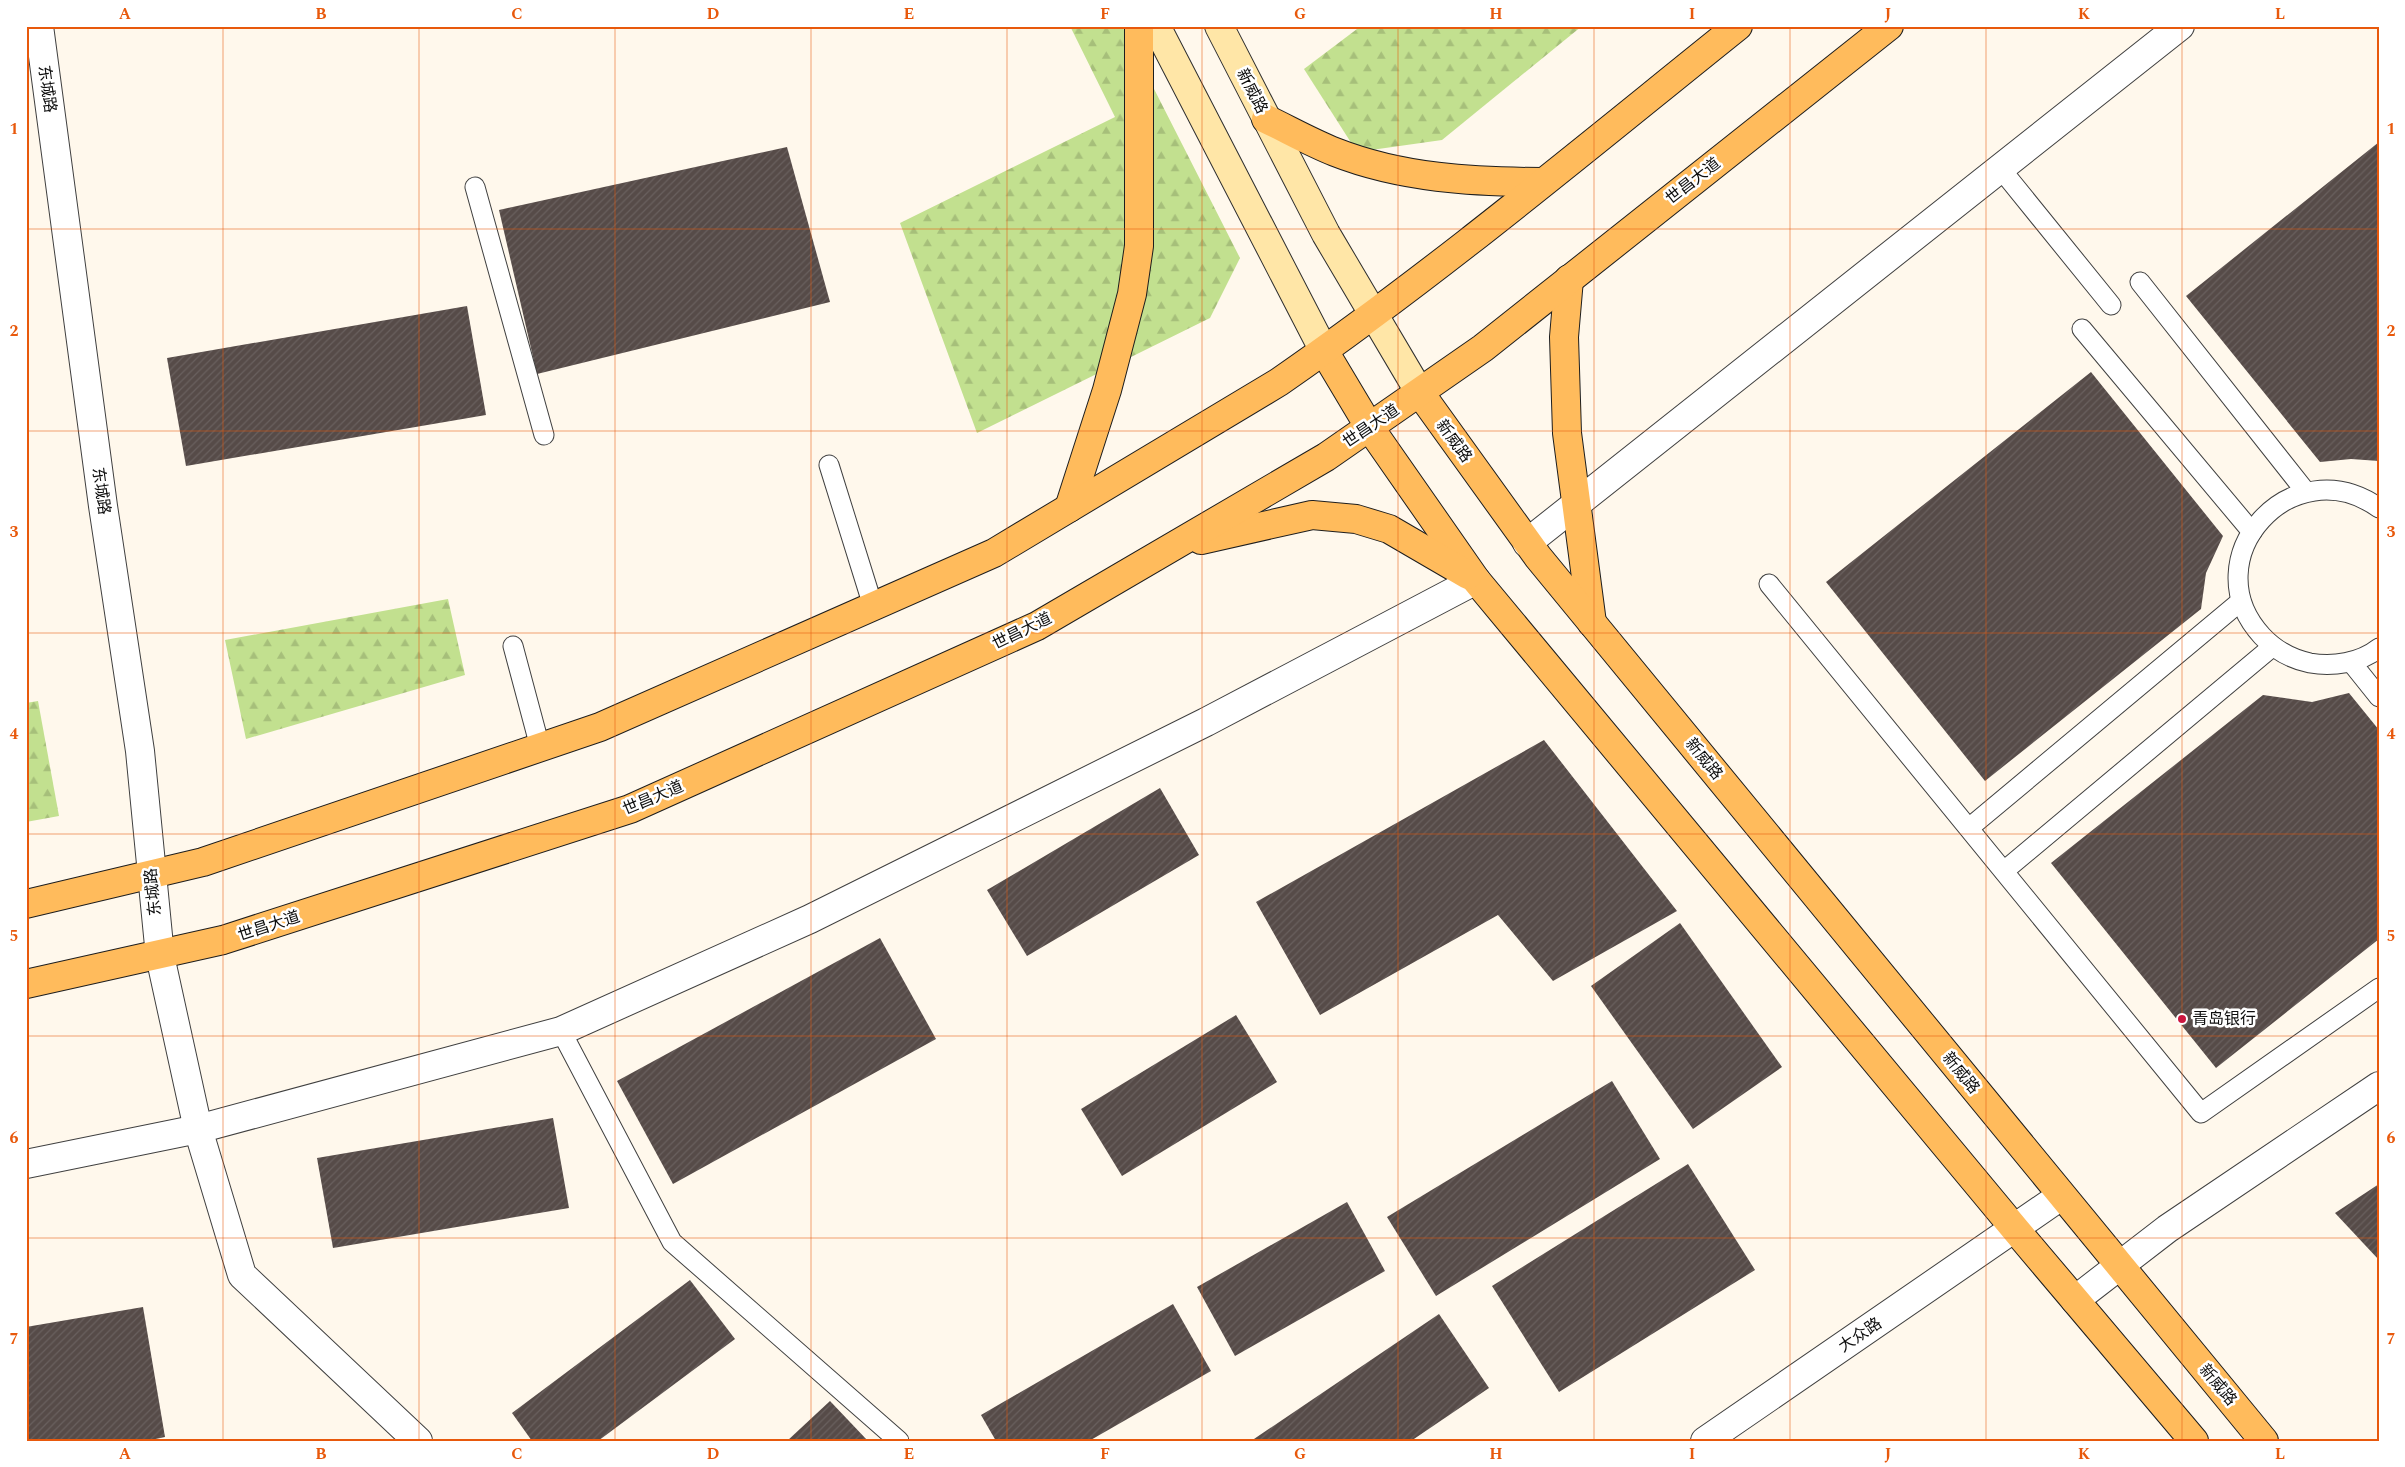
<svg xmlns="http://www.w3.org/2000/svg" width="2405" height="1467" font-family="Spectral,'Noto Sans SC',serif">
<defs>
<pattern id="forest-firs" width="22" height="20" patternUnits="userSpaceOnUse" patternTransform="scale(1.25)"><rect width="22" height="20" fill="#c2e08f"/><path d="M5 1l3.5 6h-7zM16 11l3.5 6h-7z" fill="#a6bf7a"/></pattern>
<pattern id="building-hatch" width="6" height="6" patternUnits="userSpaceOnUse" patternTransform="scale(1.25)"><rect width="6" height="6" fill="#564b48"/><path d="M-1 1l2-2M0 6l6-6M5 7l2-2" fill="none" stroke="#69605e"/></pattern>
</defs>
<rect width="100%" height="100%" fill="#fff8ec"/>
<g fill="url(#forest-firs)">
<path d="M1070 26H1122L1240 258 1210 318 977 433 900 223 1115 117Z"/>
<path d="M1361 26H1582L1442 140 1357 152 1304 69Z"/>
<path d="M448 599 465 675 246 739 225 640Z"/>
<path d="M38 701 59 816 26 822V703Z"/>
</g>
<g fill="url(#building-hatch)">
<path d="M2379 142V461L2351 459 2320 462 2186 296Z"/>
<path d="M787 147 830 302 537 374 499 210Z"/>
<path d="M467 306 486 415 186 466 167 358Z"/>
<path d="M2091 372 2223 536 2206 573 2201 609 1985 781 1826 582Z"/>
<path d="M2349 693 2379 730V939L2216 1068 2051 863 2263 695 2312 702Z"/>
<path d="M1544 740 1677 911 1553 981 1498 915 1320 1015 1256 902Z"/>
<path d="M1160 788 1199 855 1027 956 987 890Z"/>
<path d="M1680 923 1782 1067 1693 1129 1591 986Z"/>
<path d="M880 938 936 1039 673 1184 617 1081Z"/>
<path d="M1236 1015 1277 1082 1122 1176 1081 1109Z"/>
<path d="M1612 1081 1660 1159 1436 1296 1387 1217Z"/>
<path d="M553 1118 569 1208 333 1248 317 1158Z"/>
<path d="M1688 1164 1755 1270 1559 1392 1492 1286Z"/>
<path d="M2379 1184V1260L2335 1213Z"/>
<path d="M1347 1202 1385 1271 1235 1356 1197 1287Z"/>
<path d="M690 1280 735 1339 598 1441H532L512 1413Z"/>
<path d="M1173 1304 1211 1371 1089 1441H996L981 1415Z"/>
<path d="M143 1307 165 1437 146 1441H26V1327Z"/>
<path d="M1439 1314 1489 1388 1411 1441H1251Z"/>
<path d="M830 1401 868 1441H787Z"/>
</g>
<g fill="none" stroke-linecap="round" stroke-linejoin="round">
<g stroke="#404040" stroke-width="21">
<g id="lane">
<path d="M2000 168 2111 305"/>
<path d="M475 187 544 435"/>
<path d="M2140 282 2306 492"/>
<path d="M2082 329 2252 532"/>
<path d="M829 465 873 606"/>
<path d="M2379 508C2292 446 2191 559 2262 636 2275 650 2291 659 2310 663 2333 667 2360 663 2379 648"/>
<path d="M1769 584 2201 1113 2379 988"/>
<path d="M513 646 540 747"/>
<path d="M2351 662 2379 697"/>
<path d="M1969 828 2241 601"/>
<path d="M2004 871 2272 647"/>
<path d="M561 1031 672 1242 899 1441"/>
</g>
</g>
<g stroke="#404040" stroke-width="30">
<g id="street">
<path d="M39 26 103 506 140 751 160 956 198 1129 242 1275 418 1441"/>
<path d="M1527 543 2180 26"/>
<path d="M26 1164 198 1129 561 1031 810 919 1206 722 1476 580"/>
<path d="M2075 1300 2167 1229 2379 1086"/>
<path d="M1705 1441 2061 1196"/>
</g>
</g>
<g stroke="#2f2f2f" stroke-width="30">
<g id="secondary">
<path d="M1156 26 1324 351"/>
<path d="M1219 26 1326 234 1420 393"/>
</g>
</g>
<g stroke="#1e1e1e" stroke-width="30">
<g id="primary">
<path d="M1266 119C1289 130 1312 143 1335 152 1401 178 1473 182 1543 182"/>
<path d="M1569 279 1564 337 1567 433 1592 623"/>
<path d="M1324 351 1370 428 1476 580 2015 1229 2194 1441"/>
<path d="M1420 393 1538 557 2264 1441"/>
<path d="M1069 508 1107 390 1132 294 1139 246V26"/>
<path d="M1201 540 1312 515 1356 519 1389 529 1468 575"/>
<path d="M26 904 203 862 600 727 994 553 1279 382C1438 272 1587 147 1738 26"/>
<path d="M26 984 223 940 630 809 1037 626 1326 457 1483 348 1889 26"/>
</g>
</g>
<use href="#lane" stroke="#fff" stroke-width="19"/>
<use href="#street" stroke="#fff" stroke-width="28"/>
<use href="#secondary" stroke="#ffe6a7" stroke-width="28"/>
<use href="#primary" stroke="#ffbb5c" stroke-width="28"/>
</g>
<path fill="none" stroke="#e8590c" stroke-width="1" stroke-opacity="0.55" d="M223 26V1441M419 26V1441M615 26V1441M811 26V1441M1007 26V1441M1202 26V1441M1398 26V1441M1594 26V1441M1790 26V1441M1986 26V1441M2182 26V1441M26 229H2379M26 431H2379M26 633H2379M26 834H2379M26 1036H2379M26 1238H2379"/>
<circle fill="#cc163e" stroke="#fff" stroke-width="2" cx="2182" cy="1019" r="5"/>
<g text-anchor="middle" dominant-baseline="central" stroke-width="5" stroke-linejoin="round" paint-order="stroke">
<g font-size="16" fill="#0d0d0d" stroke="#fff">
<text transform="translate(47 89) rotate(82)">东城路</text>
<text transform="translate(1252 91) rotate(63)">新威路</text>
<text transform="translate(1693 181) rotate(-38)">世昌大道</text>
<text transform="translate(1371 426) rotate(-34)">世昌大道</text>
<text transform="translate(1454 441) rotate(54)">新威路</text>
<text transform="translate(101 491) rotate(82)">东城路</text>
<text transform="translate(1022 631) rotate(-26)">世昌大道</text>
<text transform="translate(1704 759) rotate(51)">新威路</text>
<text transform="translate(653 798) rotate(-23)">世昌大道</text>
<text transform="translate(153 892) rotate(-96)">东城路</text>
<text transform="translate(269 926) rotate(-18)">世昌大道</text>
<text transform="translate(1961 1073) rotate(51)">新威路</text>
<text transform="translate(1860 1335) rotate(-34)">大众路</text>
<text transform="translate(2218 1385) rotate(50)">新威路</text>
</g>
<g font-size="16" fill="#0d0d0d" stroke="#fff" text-anchor="start">
<text x="2192" y="1019">青岛银行</text>
</g>
</g>
<rect width="2405" height="1467" fill="none" stroke="#ffffff" stroke-width="55"/>
<rect x="28" y="28" width="2350" height="1412" fill="none" stroke="#e8590c" stroke-width="2"/>
<g font-size="16" text-anchor="middle" font-weight="bold" fill="#e8590c">
<text x="125" y="19">A</text>
<text x="321" y="19">B</text>
<text x="517" y="19">C</text>
<text x="713" y="19">D</text>
<text x="909" y="19">E</text>
<text x="1105" y="19">F</text>
<text x="1300" y="19">G</text>
<text x="1496" y="19">H</text>
<text x="1692" y="19">I</text>
<text x="1888" y="19">J</text>
<text x="2084" y="19">K</text>
<text x="2280" y="19">L</text>
<text x="14" y="134">1</text>
<text x="2391" y="134">1</text>
<text x="14" y="336">2</text>
<text x="2391" y="336">2</text>
<text x="14" y="537">3</text>
<text x="2391" y="537">3</text>
<text x="14" y="739">4</text>
<text x="2391" y="739">4</text>
<text x="14" y="941">5</text>
<text x="2391" y="941">5</text>
<text x="14" y="1143">6</text>
<text x="2391" y="1143">6</text>
<text x="14" y="1344">7</text>
<text x="2391" y="1344">7</text>
<text x="125" y="1459">A</text>
<text x="321" y="1459">B</text>
<text x="517" y="1459">C</text>
<text x="713" y="1459">D</text>
<text x="909" y="1459">E</text>
<text x="1105" y="1459">F</text>
<text x="1300" y="1459">G</text>
<text x="1496" y="1459">H</text>
<text x="1692" y="1459">I</text>
<text x="1888" y="1459">J</text>
<text x="2084" y="1459">K</text>
<text x="2280" y="1459">L</text>
</g>
</svg>
